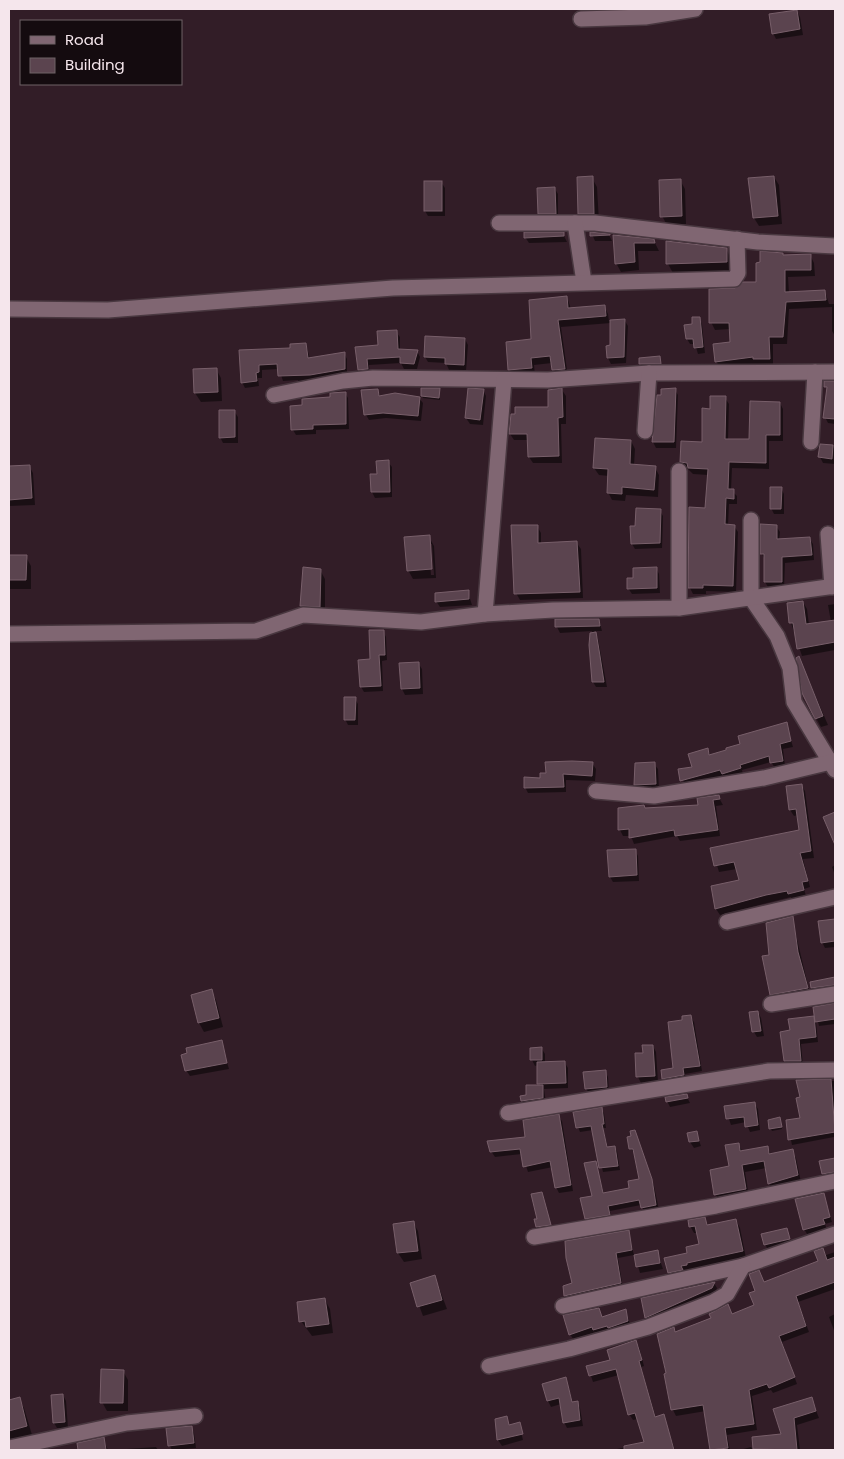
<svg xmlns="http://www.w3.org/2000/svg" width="844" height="1459" font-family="Poppins,sans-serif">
<rect width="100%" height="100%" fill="#321d27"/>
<g fill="#0007" fill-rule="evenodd">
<path d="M797 11 800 17 803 35 776 39 773 33Z"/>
<path d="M774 177 779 185 782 224 759 226 754 218 749 179Z"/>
<path d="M592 178 597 187 599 222H584L579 213Z"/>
<path d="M680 180 685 189 686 224 667 225 662 216Z"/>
<path d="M441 182 445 188V216H428L425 211Z"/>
<path d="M555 189 558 194V219H542L539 213Z"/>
<path d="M563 234 567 242 529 243 525 237Z"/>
<path d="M592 234 609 235 612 241H595Z"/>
<path d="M614 236 654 241 659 251H638L639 270 621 272 616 263Z"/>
<path d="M726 249 731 258V271L673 273 668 264Z"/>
<path d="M782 254 784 256 810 255 814 263 815 276 788 277 789 293 825 291 829 304H835V336L832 331V307L789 309 787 344H773V366H759L757 364 720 368 716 361 731 343V329L715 330 711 322 735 290 757 283Z"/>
<path d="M567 297 571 309 604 306 608 314 609 321H625L628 326 626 363 611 364 608 358 612 347 611 323 561 327 568 377H557L552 363 534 365 535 375 514 377 510 370Z"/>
<path d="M699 318 702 324 705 353 698 354 695 344H690L687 339Z"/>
<path d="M396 332 400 337V351H417L420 357 417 369H404L401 363 369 365 370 375H363L360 370 357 348 379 346Z"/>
<path d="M465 339 468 345 466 371 449 370 446 363 428 362 425 357Z"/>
<path d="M306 344 310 359 344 353 347 359V375L299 382 298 380 283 381 279 369 262 370V378H258L259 386 245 388 242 382 240 352 292 349Z"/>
<path d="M659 357 663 369 644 370 641 364Z"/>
<path d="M216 369 221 378 222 401 201 402 195 393 194 370Z"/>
<path d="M825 383H835V424L828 423 825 417 828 392Z"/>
<path d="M439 389 440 400 423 398 422 396Z"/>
<path d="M377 390 381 397 419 398 423 403 421 421 386 418 369 420 366 415 362 391Z"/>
<path d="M483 390 486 396 483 425 470 424 466 418Z"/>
<path d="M562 390 566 396V424H561L562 463H533L529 457 528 440H514L510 434 549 408Z"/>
<path d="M675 390 678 395 676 448H656L653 442 658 396Z"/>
<path d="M345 393 348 398 349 429 316 430V434L296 435 293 430 303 407Z"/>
<path d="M725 398 729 404 728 440 750 441 780 403 783 409V441H769V469L732 468 731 490 737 496V504H729L728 526H734L738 532 736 592 706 591V594H693L690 588 707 510 708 475 693 474 681 462 703 444 711 410Z"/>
<path d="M234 411 238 417V443H223L220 437Z"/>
<path d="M631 441 635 449 634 466 655 468 659 475 658 497 626 495 625 501 612 500 608 492 609 476 599 475 594 468Z"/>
<path d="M833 446 835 451V464L823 463 820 457Z"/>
<path d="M388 462 392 467V497L375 498 372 492 371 475H378Z"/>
<path d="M29 466 33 473 35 505 9 506V467Z"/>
<path d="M781 488 784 494V514H774L771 508Z"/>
<path d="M660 511 663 516 662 548 635 549 632 544 636 527Z"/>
<path d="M537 526 541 533V544L576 542 581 549 583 598 520 600 516 593Z"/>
<path d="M776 526 780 532 779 540 809 538 813 544 814 560 785 563 784 588 768 587 765 582V560L762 554Z"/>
<path d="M429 537 434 546 436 578 413 579 408 570ZM429 544H432L434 575H431Z"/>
<path d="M9 556 26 557 31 566V589H9Z"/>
<path d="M656 568 659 574 660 593 632 594 628 588 635 579Z"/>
<path d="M320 570 325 579V615H307L302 606Z"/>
<path d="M468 592 472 605 440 607 436 601Z"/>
<path d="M803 602 807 609 809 625 831 622 828 605 835 604V650L802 656 791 623Z"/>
<path d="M599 620 602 631H594L598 639 607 687H596L593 682 590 645 592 631 560 633 557 627 556 621Z"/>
<path d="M383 631 386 637 387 660 382 661 383 691 364 692 361 687Z"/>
<path d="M799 658 828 725 821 727 816 718Z"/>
<path d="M418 663 422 669 423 694 405 695 402 689 401 664Z"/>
<path d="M355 699 358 704V725H348L345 719Z"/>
<path d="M786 723 793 747 783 749 785 766 775 768 771 762 742 770 743 774 726 779 724 775 685 786 680 770 693 768 707 750 711 756Z"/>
<path d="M592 763 596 769 595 781 566 780V792L528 793 525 787 541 779Z"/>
<path d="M654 764 658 769 659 790H638L635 785Z"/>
<path d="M801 785 805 791 814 858 803 859 810 887 804 889 806 896 792 900 791 897 720 915 716 909 740 881 737 869 719 872 712 849 801 831 798 815 794 816 790 810Z"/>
<path d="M718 796 723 805 716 806 720 836 680 841 677 836 634 844 631 836H623L620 830V809L700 806Z"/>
<path d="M635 850 638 856 639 881 613 882 610 877Z"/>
<path d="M835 865V875L832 867Z"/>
<path d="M792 918 810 994 774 999 771 994V956Z"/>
<path d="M835 926V947L825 948 822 942Z"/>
<path d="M835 979V990L815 994 812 988 811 983Z"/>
<path d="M211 991 216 1000 223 1027 204 1032 199 1023Z"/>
<path d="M835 1004V1024L819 1026 815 1008Z"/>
<path d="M758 1012 761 1018 764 1036 757 1037 754 1032Z"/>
<path d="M690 1016 694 1022 702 1071 685 1074 687 1081 666 1084 663 1078 674 1069 684 1021Z"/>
<path d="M813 1017 816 1022 818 1042 801 1044 803 1066H788L785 1061 791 1031Z"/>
<path d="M221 1042 229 1069 190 1076 186 1070Z"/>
<path d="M653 1046 656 1052 658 1082 641 1083 638 1077 637 1054H644Z"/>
<path d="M542 1049 545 1054V1063H565L568 1068V1088L544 1089 546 1103 525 1107 521 1097 528 1096 540 1086 538 1065 535 1066 532 1060Z"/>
<path d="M605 1071 608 1077 609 1093 589 1094 586 1088Z"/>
<path d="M798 1081H835V1144L834 1137 792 1145 787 1121 801 1119V1098Z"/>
<path d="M686 1095 690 1103 670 1107 667 1101Z"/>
<path d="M754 1103 758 1109 760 1130 750 1132 746 1122 731 1125 725 1107Z"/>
<path d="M601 1109 604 1113 606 1128H603L608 1148 614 1147 617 1151 620 1170 603 1172 593 1130 580 1132 578 1127Z"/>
<path d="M558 1116 562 1121 573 1191 559 1193 556 1187 553 1167 528 1172 522 1154 495 1157 491 1151 526 1138Z"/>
<path d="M781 1121 782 1129 772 1131 771 1129Z"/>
<path d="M635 1131 654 1186 659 1210 645 1213 641 1205 610 1211 612 1220 589 1224 586 1218 593 1196 595 1162 604 1194 630 1189 640 1180 635 1154 631 1149Z"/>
<path d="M696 1133 701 1146 694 1148 690 1142Z"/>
<path d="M738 1144 743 1152 767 1147 771 1154 792 1151 796 1158 801 1182 773 1190 769 1183 766 1168 745 1172 749 1197 720 1202 716 1195 711 1171 730 1167Z"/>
<path d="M835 1159V1176L826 1178 820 1162Z"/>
<path d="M542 1193 552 1229 540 1231 537 1227Z"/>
<path d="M823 1194 832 1222 825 1224 827 1230 807 1234 804 1229Z"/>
<path d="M704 1219 709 1226 736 1220 740 1228 746 1258 690 1270V1272L673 1280 669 1273 700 1245 698 1233H694L690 1226Z"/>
<path d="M413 1222 418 1231 422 1259 404 1262 398 1253 394 1225Z"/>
<path d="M786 1229 792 1245 768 1251 762 1235Z"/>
<path d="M628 1232 634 1255 618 1258 623 1288 568 1301 564 1287 573 1284Z"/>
<path d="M823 1249 826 1255 835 1252V1289L798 1302 809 1332 782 1342 797 1384 773 1393 771 1390 752 1396 757 1430 727 1435 730 1450H711L706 1411 676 1416 673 1410 658 1335 673 1329 676 1333 712 1319 728 1306 733 1315 756 1306 757 1292 764 1283 819 1261Z"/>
<path d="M657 1252 663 1269 640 1273 635 1256Z"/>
<path d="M435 1277 447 1309 423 1316 411 1284Z"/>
<path d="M714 1283 717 1288 715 1294 649 1323 646 1318 643 1299Z"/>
<path d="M325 1300 330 1309 333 1333 312 1336 301 1321Z"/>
<path d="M598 1309 603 1318 626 1311 631 1327 597 1335 596 1332 573 1339 570 1334Z"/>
<path d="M835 1314V1333L829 1317Z"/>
<path d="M636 1341 639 1347 644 1366 641 1367 656 1418 663 1416 675 1450H612L646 1443 638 1419 633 1420 629 1414 619 1375 593 1382 588 1367 611 1361Z"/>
<path d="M123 1371 128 1380V1411H107L102 1402Z"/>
<path d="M566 1379 573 1403 577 1402 580 1408 583 1426 567 1428 564 1422 561 1404 551 1407 548 1401 544 1384Z"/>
<path d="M63 1395 66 1401 68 1428H57L54 1423Z"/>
<path d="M811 1398 819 1418 797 1425 800 1450H754V1438L782 1435 775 1410Z"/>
<path d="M19 1399 24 1408 32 1435 9 1441V1402Z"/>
<path d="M506 1418 510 1426 519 1424 523 1440 502 1446 498 1440 496 1420Z"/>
<path d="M191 1427 194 1433 196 1448 172 1450 170 1446Z"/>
<path d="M103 1439 108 1450H79L78 1444Z"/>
<path d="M156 1447 158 1450H112Z"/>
<path d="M751 1447 753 1450H740Z"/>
</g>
<g fill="#5b444f" stroke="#785f6a">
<path d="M797 10 800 29 772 34 769 14Z"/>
<path d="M593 176 594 214H578L577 177Z"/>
<path d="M774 176 778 216 753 218 748 178Z"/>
<path d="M681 179 682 216 660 217 659 180Z"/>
<rect x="424" y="181" width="18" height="30"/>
<path d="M555 187 556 214H538L537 188Z"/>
<path d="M524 232H564V236L524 238Z"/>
<path d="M590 232 610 234V235L590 236Z"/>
<path d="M613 235 654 239 655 243H634L635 262 615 264Z"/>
<path d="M666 241 727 248V262L666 264Z"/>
<path d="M760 251 783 253V255L811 254V270H785V292L825 290 826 300 786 302 783 337H769L770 359H753V357L715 362 713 344 730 342 729 323H709V289L735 288 743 282H756V263L760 262Z"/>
<path d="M567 296 568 308 605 305 606 316 558 320 565 369 552 370 550 356 531 358 532 368 508 370 506 342 531 339 529 300Z"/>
<path d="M692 317H700L703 347 694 348 693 339H686L684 325 692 324Z"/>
<path d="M625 319 624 357 607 358 606 346 610 345V320Z"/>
<path d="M397 330 398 349 418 350 414 364 400 363V357L367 359 368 369 358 370 355 347 378 345 377 331Z"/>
<path d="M425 336 465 338 464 365 445 364V358L424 357Z"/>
<path d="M306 343 308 358 345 352V369L310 375 278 376 277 364 259 365V372L256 373 257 381 241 383 239 350 290 348V344Z"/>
<path d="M660 356 661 364H639V358Z"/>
<path d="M217 368 218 392 194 393 193 369Z"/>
<path d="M824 381H835V419L823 418 827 387H824Z"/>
<path d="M421 388H440L439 398 421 396Z"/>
<path d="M468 388 484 389 480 420 465 418Z"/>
<path d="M562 388 563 417 558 418 559 456 528 457 527 434H509L511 414H515V407H548V390Z"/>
<path d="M676 388 674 442H652L657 395H661V389Z"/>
<path d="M378 389 379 396 395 393 420 397 418 416 383 413 364 415 361 390Z"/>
<path d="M346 392V424L313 425V429L291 430 290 406 302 405V399L330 397V393Z"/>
<path d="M710 396H726L725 439H749L750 401 780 402V435H766V463L729 462 728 489H734V499L726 498 725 524 735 525 733 586 703 585V588H688L689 507 705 508 708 469 688 468 687 463 680 462 681 441 702 442V408L710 409Z"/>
<path d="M219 410H235V437L219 438Z"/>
<path d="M595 438 631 440 630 464 656 466 654 490 622 487V494L607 493 608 469 593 468Z"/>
<path d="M820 444 833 445 832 459 818 457Z"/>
<path d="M389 460 390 492H371L370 474H377L376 461Z"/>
<path d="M30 465 32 498 9 500V466Z"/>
<path d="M770 487H782L781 509H770Z"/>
<path d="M636 508 661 509 660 543 631 544 630 526H635Z"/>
<path d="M760 524 777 525V539L810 537 812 555 782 557V582H764V554H760Z"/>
<path d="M511 525H538V543L577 541 580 592 514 594Z"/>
<path d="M430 535 432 569 407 571 404 537Z"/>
<path d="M9 555H27L26 580H9Z"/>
<path d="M303 567 321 569 320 607 300 606Z"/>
<path d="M657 567V588L627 589V578H633V568Z"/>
<path d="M469 590V599L435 602V593Z"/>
<path d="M803 601 806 624 835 620V642L797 649 793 623H789L787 603Z"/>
<path d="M555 619H599L600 626 555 627Z"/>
<path d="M369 630H384L385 655H379L381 686 360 687 358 660 370 659Z"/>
<path d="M596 632 600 656 604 682H592L589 645 590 633Z"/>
<path d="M799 656 823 716 815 719 802 693 796 658Z"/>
<path d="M419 662 420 688 401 689 399 663Z"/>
<path d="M344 697H356L355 720H344Z"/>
<path d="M787 722 791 741 780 744 783 761 770 763 769 756 740 765 741 768 722 774 720 770 680 781 678 769 692 767 688 754 708 748 709 755 726 750V748L740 744 738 736Z"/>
<path d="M572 761 593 762 592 776 563 774 564 787 524 788V777L540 778V773H546L545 762Z"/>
<path d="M655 762 656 784 634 785 635 763Z"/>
<path d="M802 784 811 851 800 853 808 881 802 882 804 890 788 894 787 891 766 895 715 909 711 886 739 880 734 862 714 866 710 848 799 830 796 809 789 810 786 786Z"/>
<path d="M719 795 720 799 713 800 718 830 675 836 674 830 629 838V829L618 830V808L644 805 645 808 698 805 697 798Z"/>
<path d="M835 812V845L823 817Z"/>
<path d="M636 849 637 875 609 877 607 850Z"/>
<path d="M793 916 798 952 808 988 770 995 762 956 769 955 766 923Z"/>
<path d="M835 919V941L821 943 818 921Z"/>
<path d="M835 977V985L811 988 810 982Z"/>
<path d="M212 989 219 1018 198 1023 191 995Z"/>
<path d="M835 1003V1019L815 1022 813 1007Z"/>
<path d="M758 1011 761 1031 752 1032 749 1012Z"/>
<path d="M691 1015 700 1066 683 1068 684 1075 662 1079 661 1070 673 1068 668 1022 682 1020V1016Z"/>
<path d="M814 1016 816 1037 799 1039 801 1061H784L780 1032 790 1030 788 1019Z"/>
<path d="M222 1040 227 1063 185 1071 181 1055 187 1053 186 1048Z"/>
<path d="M642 1045H653L655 1076 636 1077 635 1053H643Z"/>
<path d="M542 1047V1060H530V1048Z"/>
<path d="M565 1061 566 1083 537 1084V1062Z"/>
<path d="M606 1070 607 1087 585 1089 583 1072Z"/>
<path d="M831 1079 835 1132 788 1140 786 1120 800 1118 796 1098 800 1097 796 1080Z"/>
<path d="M526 1085H543V1098L521 1101 520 1096 526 1095Z"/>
<path d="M687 1094 688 1098 666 1102 665 1097Z"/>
<path d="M755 1102 758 1125 745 1127 744 1117 726 1119 724 1106Z"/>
<path d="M602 1107 604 1124H602L607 1147 615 1146 618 1166 599 1168 591 1126 576 1128 573 1112Z"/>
<path d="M559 1114 571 1185 555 1188 550 1161 523 1167 520 1149 490 1152 487 1141 525 1137 523 1120Z"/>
<path d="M780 1117 782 1127 769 1129 768 1120Z"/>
<path d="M635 1130 652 1179 656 1205 641 1208 639 1200 608 1206 610 1215 585 1219 580 1198 592 1196 584 1163 596 1161 603 1193 629 1188 628 1181 639 1179 633 1149H629L627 1137 631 1136 630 1131Z"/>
<path d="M697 1131 699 1141 689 1142 687 1133Z"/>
<path d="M739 1143 740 1151 768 1146 769 1154 793 1149 798 1175 768 1184 764 1161 742 1165 746 1189 714 1195 710 1170 729 1166 725 1145Z"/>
<path d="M835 1158V1172L822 1174 819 1161Z"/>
<path d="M542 1192 551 1225 536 1227 534 1219H537L531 1194Z"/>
<path d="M824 1193 830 1217 823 1219 825 1224 803 1230 795 1199Z"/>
<path d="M705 1217 707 1225 736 1219 743 1251 687 1263V1265L681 1266 683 1270 668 1273 664 1258 687 1253 686 1247 699 1244 695 1226 689 1227 688 1220Z"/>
<path d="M414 1221 418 1251 397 1253 393 1224Z"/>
<path d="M787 1228 790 1239 764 1245 761 1234Z"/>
<path d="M629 1230 632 1250 616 1253 621 1283 564 1296 563 1286 572 1283 566 1258 565 1241Z"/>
<path d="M823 1248 827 1260 835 1257V1282L796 1296 806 1326 779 1336 795 1377 769 1388 767 1384 749 1390 754 1424 725 1428 728 1448 710 1450 703 1405 671 1410 664 1374 666 1373 657 1334 674 1327 675 1332 711 1318 709 1314 728 1304 732 1314 754 1305 749 1293 755 1291 749 1274 759 1270 764 1282 818 1261 814 1251Z"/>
<path d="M658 1250 660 1263 636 1267 634 1255Z"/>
<path d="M435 1275 442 1300 417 1307 410 1283Z"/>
<path d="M715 1282 712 1288 645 1318 641 1298Z"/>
<path d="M325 1298 329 1324 306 1327 305 1321 299 1322 297 1302Z"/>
<path d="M599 1308 602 1317 626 1309 628 1321 608 1328 607 1326 593 1330 592 1327 569 1335 563 1315Z"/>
<path d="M636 1340 642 1360 639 1361 655 1417 664 1414 674 1450H624V1446L644 1442 635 1413 628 1415 616 1369 589 1376 586 1366 610 1360 607 1350Z"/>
<path d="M101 1369 124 1370 123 1403H100Z"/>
<path d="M566 1377 572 1402 578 1401 580 1420 563 1423 559 1398 547 1401 542 1384Z"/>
<path d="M63 1394 65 1422 53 1423 51 1395Z"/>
<path d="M20 1397 27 1426 9 1431V1400Z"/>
<path d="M812 1397 816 1411 794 1418 797 1450 753 1449 752 1437 781 1434 773 1409Z"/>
<path d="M507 1416 509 1425 520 1422 523 1434 497 1440 495 1419Z"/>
<path d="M192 1426 194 1443 168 1446 166 1428Z"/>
<path d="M104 1437 106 1450H78L77 1443Z"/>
</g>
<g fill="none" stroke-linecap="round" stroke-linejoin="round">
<g stroke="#493840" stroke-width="18">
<g id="minor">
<path d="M581 19 645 17 695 9"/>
<path d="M499 223H595L758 242 835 246"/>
<path d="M575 223 584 282"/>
<path d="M9 309 108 310 393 288 734 279 738 273 737 239"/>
<path d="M274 395 343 381 373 378 548 380 649 373 835 372"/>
<path d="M645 431 649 373"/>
<path d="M811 442 815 372"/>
<path d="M751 520V598L777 636 790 668 794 702 835 770"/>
<path d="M828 534 832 587"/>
<path d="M679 608V471"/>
<path d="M485 614 504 380"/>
<path d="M9 634 256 631 303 615 421 622 485 614 553 610 679 608 835 586"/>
<path d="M596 791 654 796 764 778 835 761"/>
<path d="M727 922 835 897"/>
<path d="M771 1004 835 994"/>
<path d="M508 1113 769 1071 835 1070"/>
<path d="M534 1237 716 1206 835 1181"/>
<path d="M563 1306 743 1266 835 1234"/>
<path d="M489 1366 569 1349 648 1327 713 1302 727 1294 743 1266"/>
<path d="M9 1448 127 1423 195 1416"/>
</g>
</g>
<use href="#minor" stroke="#806672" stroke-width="15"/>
</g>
<rect width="844" height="1459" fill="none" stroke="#f5e6ec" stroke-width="20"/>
<rect x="20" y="20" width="162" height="65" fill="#140b0f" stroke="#6e6367"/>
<rect x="30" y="36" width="25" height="8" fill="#806672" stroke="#6e6367"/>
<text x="65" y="45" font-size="15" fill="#f5e6ec">Road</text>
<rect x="30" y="58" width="25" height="15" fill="#5b444f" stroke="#6e6367"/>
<text x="65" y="70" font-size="15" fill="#f5e6ec">Building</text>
</svg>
